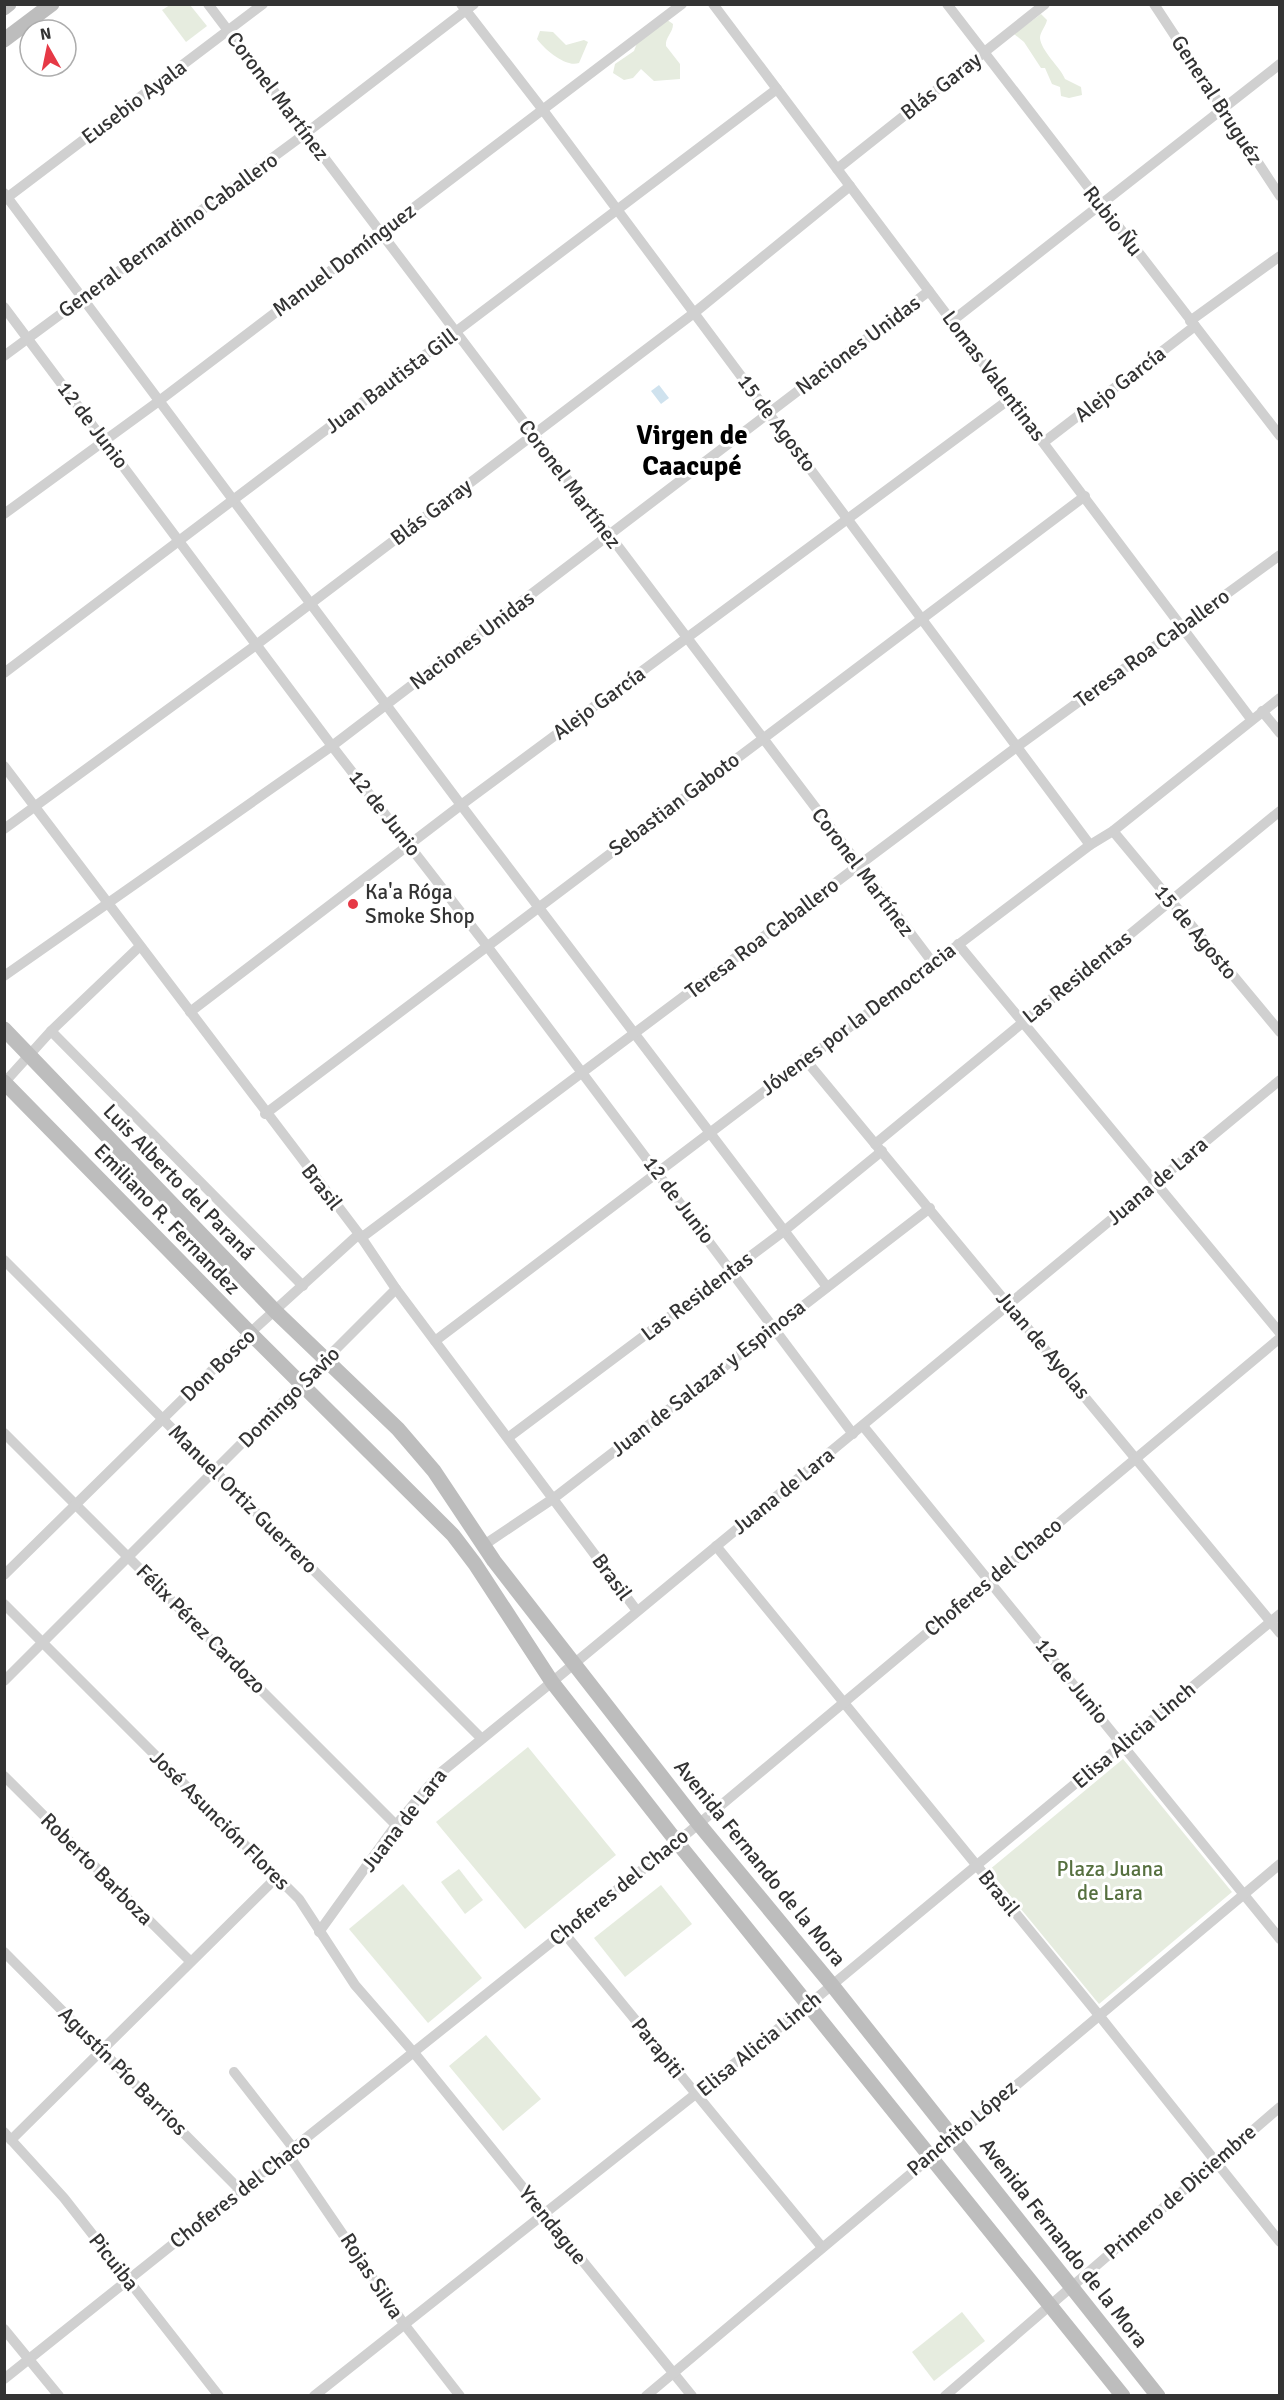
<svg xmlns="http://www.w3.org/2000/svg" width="1284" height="2400" font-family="Signika,sans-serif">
<rect width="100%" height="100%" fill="#fff"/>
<g fill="#e6ecdf">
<path d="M170 5H190L207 26 186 42 162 10Z"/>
<path d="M1041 14 1047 20C1046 26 1040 32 1040 38 1041 51 1060 67 1065 79L1081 87 1082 95 1069 98 1061 96 1060 87 1052 84 1045 68H1041L1024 42 1014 34Z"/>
<path d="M666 19 673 24C673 33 665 37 666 46L680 64V79L654 81 641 69 633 78 624 80 613 73 615 64 634 51 637 43Z"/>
<path d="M540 31 553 32 566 45 584 40 588 42 579 63C566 68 544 49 537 39Z"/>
<path d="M528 1747 616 1855 525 1929 436 1822Z"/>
<path d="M1123 1759 1232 1892 1099 2004 989 1870Z"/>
<path d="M459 1869 483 1900 465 1914 441 1882Z"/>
<path d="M403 1884 482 1978 428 2023 349 1929Z"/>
<path d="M661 1885 692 1924 625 1977 594 1938Z"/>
<path d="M486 2035 541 2099 503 2131 449 2066Z"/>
<path d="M962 2312 985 2341 934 2381 912 2352Z"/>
</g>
<path fill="#cfe2ee" d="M659 385 669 398 661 404 651 391Z"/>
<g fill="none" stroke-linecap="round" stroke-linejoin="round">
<g stroke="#d0d0d0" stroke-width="10">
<path d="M208 4 933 963"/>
<path d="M461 4 543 110 1090 845"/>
<path d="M713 4 1251 719"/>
<path d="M947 4 1280 436"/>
<path d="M1154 4 1280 196"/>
<path d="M837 169 1045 4"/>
<path d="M4 193 461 805 827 1287"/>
<path d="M4 200 263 4"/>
<path d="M4 307 332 746 487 946 853 1434"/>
<path d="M952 321 1280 64"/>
<path d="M1190 321 1280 256"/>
<path d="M4 356 306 133 474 4"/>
<path d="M1044 442 1195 326"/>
<path d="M4 514 159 401 682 4"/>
<path d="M4 673 777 89"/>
<path d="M1262 711 1280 733"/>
<path d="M4 766 359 1234 396 1289 637 1611"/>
<path d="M4 829 256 645 694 313 850 186"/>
<path d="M1113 831 1280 1032"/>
<path d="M958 944 1280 1333"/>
<path d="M4 976 332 746 929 291"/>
<path d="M190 1012 461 805 1011 398"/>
<path d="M51 1031 303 1286"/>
<path d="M804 1058 1280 1633"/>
<path d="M4 1083 51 1031 139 947"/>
<path d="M265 1114 1085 496"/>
<path d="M875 1144 1280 811"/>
<path d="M361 1238 1018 746 1280 555"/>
<path d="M4 1260 481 1738"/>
<path d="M435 1341 1090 845 1113 831 1280 698"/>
<path d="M863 1426 1280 1939"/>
<path d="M4 1433 396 1825"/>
<path d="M509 1437 784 1231 882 1151"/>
<path d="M484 1545 554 1498 930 1208"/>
<path d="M716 1546 1098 2014 1280 2242"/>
<path d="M4 1575 250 1333 359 1234"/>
<path d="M4 1604 299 1899 355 1985 415 2054 692 2396"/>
<path d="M4 1681 396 1289"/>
<path d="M4 1776 190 1961"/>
<path d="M319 1932 396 1825 439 1774 552 1682 1280 1080"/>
<path d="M564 1933 821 2246"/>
<path d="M4 1952 241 2191"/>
<path d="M234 2072 294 2149"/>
<path d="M4 2132 64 2198 219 2396"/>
<path d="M11 2140 277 1877"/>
<path d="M288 2154 404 2324 460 2396"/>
<path d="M4 2329 59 2396"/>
<path d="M4 2379 677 1842 1280 1338"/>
<path d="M314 2396 808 2005 1280 1614"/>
<path d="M646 2396 1280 1864"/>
<path d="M945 2396 1280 2107"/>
</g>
<g stroke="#bdbdbd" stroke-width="15">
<path d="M4 8 9 4"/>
<path d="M4 40 52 4"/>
<path d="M4 1029 276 1312 398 1429 434 1471 494 1561 698 1823 832 1985 1158 2396"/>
<path d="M4 1082 250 1333 453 1535 475 1564 552 1682 677 1842 1123 2396"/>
</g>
</g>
<circle fill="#e63946" stroke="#fff" stroke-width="2" cx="353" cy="904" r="6"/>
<g text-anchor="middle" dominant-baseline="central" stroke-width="6" stroke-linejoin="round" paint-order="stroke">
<g font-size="21" fill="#333" stroke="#fff">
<text transform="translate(941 86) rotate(-38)">Blás Garay</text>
<text transform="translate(278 96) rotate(53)">Coronel Martínez</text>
<text transform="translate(1217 100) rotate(57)">General Bruguéz</text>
<text transform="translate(134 102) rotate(-37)">Eusebio Ayala</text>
<text transform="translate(1113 221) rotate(52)">Rubio Ñu</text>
<text transform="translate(168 235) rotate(-36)">General Bernardino Caballero</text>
<text transform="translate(344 260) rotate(-37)">Manuel Domínguez</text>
<text transform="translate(858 345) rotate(-37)">Naciones Unidas</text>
<text transform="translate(994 376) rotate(53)">Lomas Valentinas</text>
<text transform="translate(391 381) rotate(-37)">Juan Bautista Gill</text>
<text transform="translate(1120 384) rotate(-38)">Alejo García</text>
<text transform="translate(777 423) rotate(53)">15 de Agosto</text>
<text transform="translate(93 425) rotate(53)">12 de Junio</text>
<text transform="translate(570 484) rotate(53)">Coronel Martínez</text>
<text transform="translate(431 512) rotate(-37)">Blás Garay</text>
<text transform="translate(472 640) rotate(-37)">Naciones Unidas</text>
<text transform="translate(1152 648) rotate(-36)">Teresa Roa Caballero</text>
<text transform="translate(599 703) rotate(-36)">Alejo García</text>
<text transform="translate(674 804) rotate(-37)">Sebastian Gaboto</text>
<text transform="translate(385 813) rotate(52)">12 de Junio</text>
<text transform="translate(863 872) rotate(53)">Coronel Martínez</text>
<text transform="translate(1196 932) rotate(50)">15 de Agosto</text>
<text transform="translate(762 938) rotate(-37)">Teresa Roa Caballero</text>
<text transform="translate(1077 977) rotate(-39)">Las Residentas</text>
<text transform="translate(858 1019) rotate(-37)">Jóvenes por la Democracia</text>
<text transform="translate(1157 1181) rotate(-40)">Juana de Lara</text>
<text transform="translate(179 1182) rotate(46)">Luis Alberto del Paraná</text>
<text transform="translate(322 1187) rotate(52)">Brasil</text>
<text transform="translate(679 1200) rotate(53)">12 de Junio</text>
<text transform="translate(167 1219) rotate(46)">Emiliano R. Fernandez</text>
<text transform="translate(697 1296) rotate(-37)">Las Residentas</text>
<text transform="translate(1043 1345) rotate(50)">Juan de Ayolas</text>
<text transform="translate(218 1365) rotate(-44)">Don Bosco</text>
<text transform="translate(708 1378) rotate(-38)">Juan de Salazar y Espinosa</text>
<text transform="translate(289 1397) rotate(-45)">Domingo Savio</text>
<text transform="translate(783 1491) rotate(-39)">Juana de Lara</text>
<text transform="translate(243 1499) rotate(45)">Manuel Ortiz Guerrero</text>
<text transform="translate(612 1577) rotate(54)">Brasil</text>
<text transform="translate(993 1577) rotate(-40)">Choferes del Chaco</text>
<text transform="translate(201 1629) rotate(45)">Félix Pérez Cardozo</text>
<text transform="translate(1072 1681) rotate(51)">12 de Junio</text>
<text transform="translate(1134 1735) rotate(-40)">Elisa Alicia Linch</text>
<text transform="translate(220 1820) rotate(45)">José Asunción Flores</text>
<text transform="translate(404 1820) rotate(-52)">Juana de Lara</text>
<text transform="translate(760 1863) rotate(51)">Avenida Fernando de la Mora</text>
<text transform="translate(97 1869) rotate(45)">Roberto Barboza</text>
<text transform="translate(619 1887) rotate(-39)">Choferes del Chaco</text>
<text transform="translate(999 1893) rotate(51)">Brasil</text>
<text transform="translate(759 2044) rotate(-39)">Elisa Alicia Linch</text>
<text transform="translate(658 2048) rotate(51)">Parapiti</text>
<text transform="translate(123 2071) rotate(45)">Agustín Pío Barrios</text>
<text transform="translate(962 2128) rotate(-40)">Panchito López</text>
<text transform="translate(240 2191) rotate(-38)">Choferes del Chaco</text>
<text transform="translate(1180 2192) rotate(-41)">Primero de Diciembre</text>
<text transform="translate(553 2225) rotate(51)">Yrendague</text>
<text transform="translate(1064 2243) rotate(52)">Avenida Fernando de la Mora</text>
<text transform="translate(114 2262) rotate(52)">Picuiba</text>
<text transform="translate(372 2276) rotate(57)">Rojas Silva</text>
</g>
<g font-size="21" fill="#333" stroke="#fff" text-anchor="start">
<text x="365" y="892">Ka'a Róga<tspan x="365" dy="24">Smoke Shop</tspan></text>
</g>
<g font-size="21" fill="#56703f" stroke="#fff">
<text x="1110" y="1869">Plaza Juana<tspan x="1110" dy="24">de Lara</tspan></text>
</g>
<g font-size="27" font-weight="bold" fill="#000" stroke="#fff">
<text x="692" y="435">Virgen de<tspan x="692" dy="31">Caacupé</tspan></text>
</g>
</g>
<rect width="1284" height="2400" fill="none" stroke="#333333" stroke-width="12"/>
<g transform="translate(48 48) rotate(351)"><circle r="28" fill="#ffffff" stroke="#adadad" stroke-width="1.5"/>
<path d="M0-4.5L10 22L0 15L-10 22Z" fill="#e63946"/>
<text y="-9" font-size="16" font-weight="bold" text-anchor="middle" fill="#333333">N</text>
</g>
</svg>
